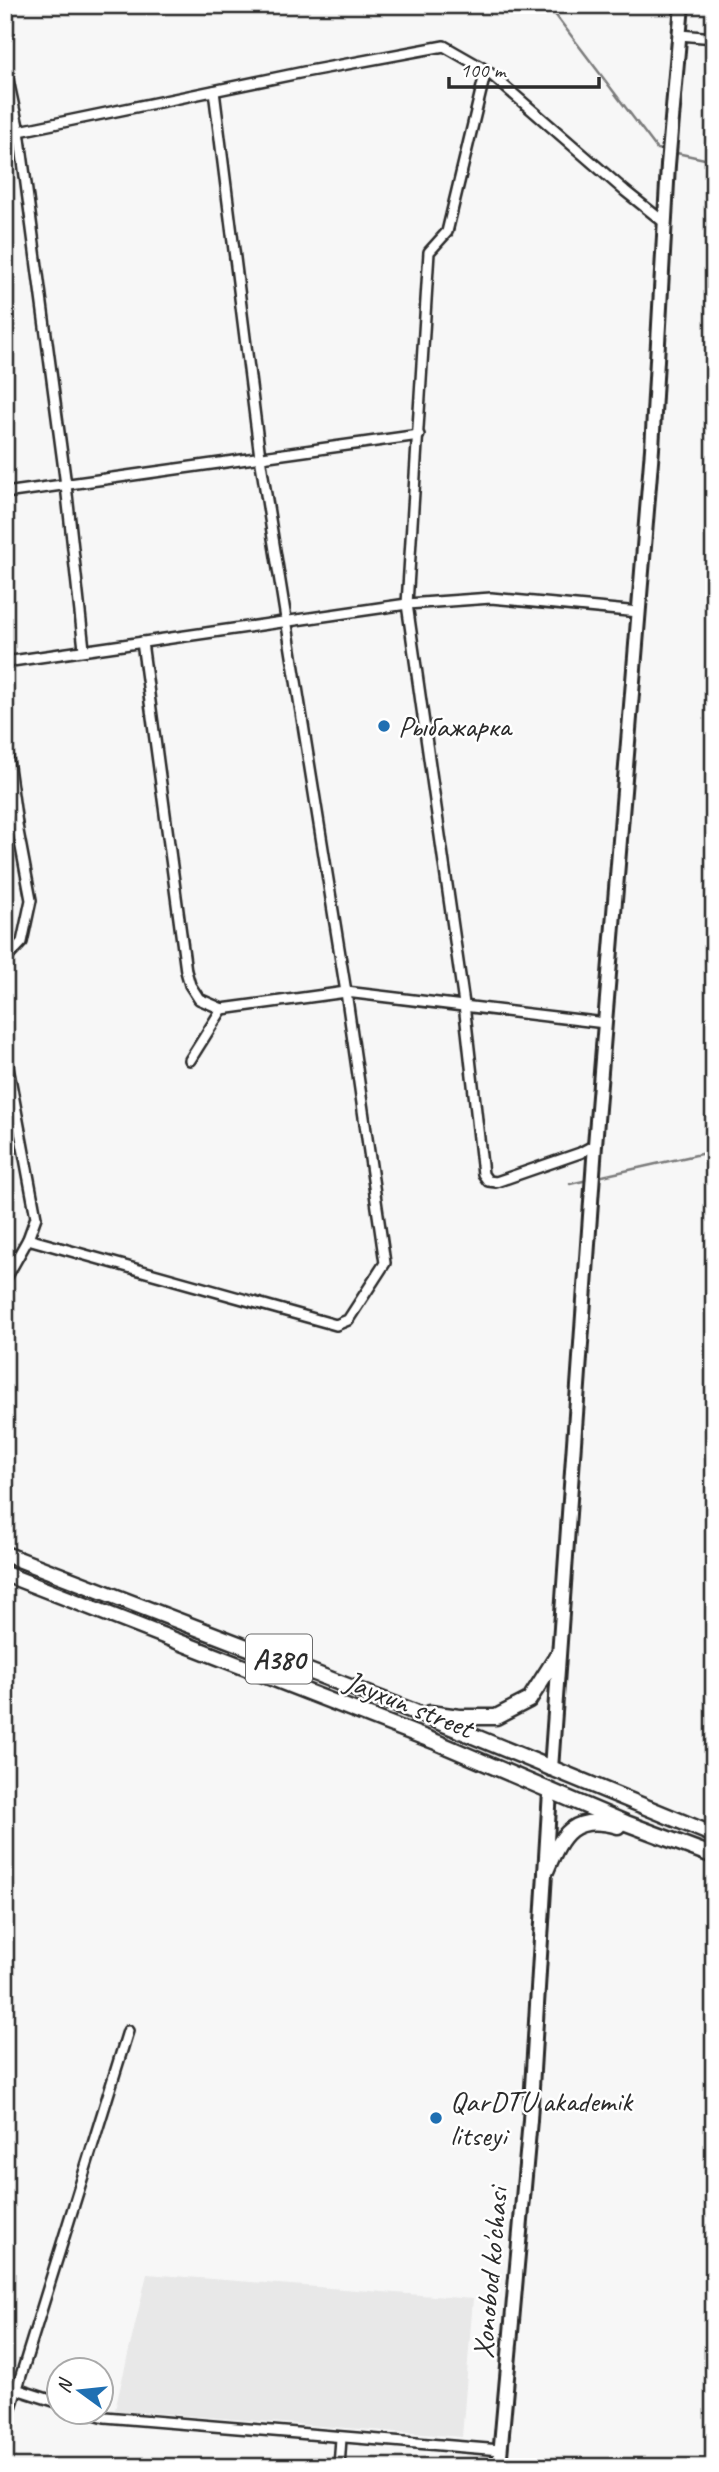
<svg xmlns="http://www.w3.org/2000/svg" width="719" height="2472" font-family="Caveat,sans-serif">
<rect width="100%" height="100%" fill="#f7f7f7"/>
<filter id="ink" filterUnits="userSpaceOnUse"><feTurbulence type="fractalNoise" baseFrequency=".0143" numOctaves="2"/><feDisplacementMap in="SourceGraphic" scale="14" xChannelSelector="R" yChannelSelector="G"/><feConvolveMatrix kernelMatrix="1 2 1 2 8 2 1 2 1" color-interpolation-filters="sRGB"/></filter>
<g filter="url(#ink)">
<path fill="#e8e8e8" d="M147 2274 473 2299 462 2437 115 2410Z"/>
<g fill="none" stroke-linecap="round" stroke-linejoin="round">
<g stroke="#7b7b7b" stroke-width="2.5">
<path d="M548 5 657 149 666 151"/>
<path d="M672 152 714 161"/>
<path d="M598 1177 714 1151"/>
<path d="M570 1184 588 1180"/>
</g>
<g stroke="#2b2b2b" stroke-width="14">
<g id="minor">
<path d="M680 35 714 38"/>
<path d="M5 66 19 131 66 485 84 649"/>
<path d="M486 70 447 232 429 252 407 604 464 1004 483 1174 488 1181 496 1182 580 1153 595 1145"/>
<path d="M5 134 304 72 444 46 486 70 625 191 665 223"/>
<path d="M5 493 419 435"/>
<path d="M142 642 186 971 190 985 199 999 222 1009 346 992 605 1023"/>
<path d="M5 662 407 604 491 598 639 612"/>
<path d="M5 738 18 831 31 900 22 942 5 960"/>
<path d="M5 1051 36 1217 28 1239 5 1280"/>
<path d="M190 1060 222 1009"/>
<path d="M28 1239 336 1325 348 1320 385 1263 346 992 260 457 214 91"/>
<path d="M16 2389 60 2403"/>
<path d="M87 2412 105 2417 500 2450"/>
<path d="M5 2427 128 2031"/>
<path d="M339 2467 341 2438"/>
</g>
</g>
<g stroke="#2b2b2b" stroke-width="18">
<g id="secondary">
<path d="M551 1769 595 1145 652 449 668 165 682 5"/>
<path d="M499 2467 530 2120 550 1791"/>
</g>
</g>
<g stroke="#2b2b2b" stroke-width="19">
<g id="trunk">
<path d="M5 1554 410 1710 714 1835"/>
<path d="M5 1574 436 1742 626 1823 714 1856"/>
<path d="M430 1713 459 1717H496L529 1700 557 1656"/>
<path d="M546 1871C562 1833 573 1814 618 1826"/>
</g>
</g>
<use href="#minor" stroke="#fff" stroke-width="9"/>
<use href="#secondary" stroke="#fff" stroke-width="12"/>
<use href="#trunk" stroke="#fff" stroke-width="14"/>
</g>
</g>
<g fill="#1f6fb2" stroke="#fff" stroke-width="2.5">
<circle cx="384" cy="726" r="7"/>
<circle cx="436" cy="2118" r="7"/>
</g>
<g text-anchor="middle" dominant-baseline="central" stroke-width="5" stroke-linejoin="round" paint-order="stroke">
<rect fill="#fff" stroke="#6b6b6b" stroke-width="2" x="246" y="1634.5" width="66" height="49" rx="5"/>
<g font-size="28" font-weight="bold" fill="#2b2b2b">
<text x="279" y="1659">A380</text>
</g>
<g font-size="30" fill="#2b2b2b" stroke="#fff" text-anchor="start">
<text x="398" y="726">Рыбажарка</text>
<text x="450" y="2101">QarDTU akademik<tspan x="450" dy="34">litseyi</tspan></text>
</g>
<g font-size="30" fill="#2b2b2b" stroke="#fff">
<text transform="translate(409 1704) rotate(22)">Jayxun street</text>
<text transform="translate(490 2273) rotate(-85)">Xonobod ko'chasi</text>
</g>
</g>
<rect width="719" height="2472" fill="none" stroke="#fff" stroke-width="28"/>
<rect x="14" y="14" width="691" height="2444" fill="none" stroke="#2b2b2b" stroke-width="2.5" filter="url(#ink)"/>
<g transform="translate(80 2391) rotate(285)"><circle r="33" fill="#ffffff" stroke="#aaaaaa" stroke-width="2"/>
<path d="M0-5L12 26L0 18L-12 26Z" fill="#1f6fb2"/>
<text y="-10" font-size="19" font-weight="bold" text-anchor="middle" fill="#2b2b2b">N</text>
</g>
<path d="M449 77v10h150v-10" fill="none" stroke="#2b2b2b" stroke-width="3.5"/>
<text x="460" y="77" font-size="21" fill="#2b2b2b" stroke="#ffffff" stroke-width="5" paint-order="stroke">100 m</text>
</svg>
